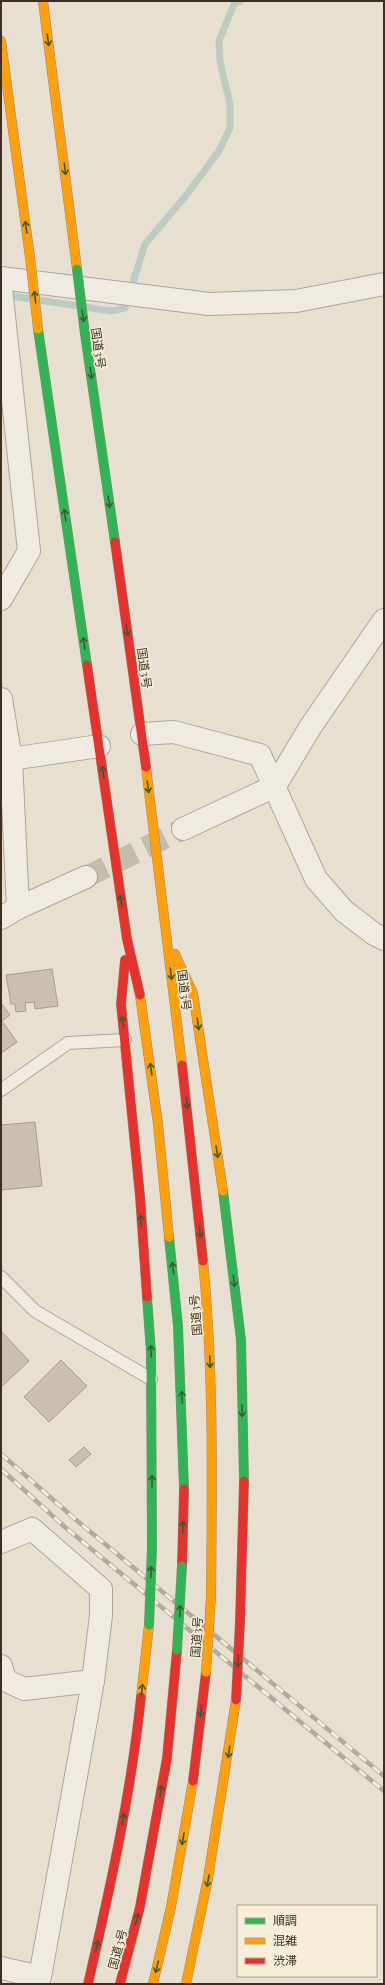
<svg xmlns="http://www.w3.org/2000/svg" width="385" height="1985" font-family="'Playfair Display','Noto Sans JP',serif">
<rect width="100%" height="100%" fill="#e7e0d1"/>
<g fill="none" stroke-linecap="round" stroke-linejoin="round">
<path stroke="#bcccc2" stroke-width="7" d="M5 295 111 311 125 308 145 244 184 198 219 151 230 128V104L220 62 219 41 234 4 240 1"/>
</g>
<g fill="#cbbfb2" stroke="#a89c90">
<path d="M52 969 58 1006 35 1009 34 1002 25 1003 26 1011 16 1012 15 1004H11L6 975Z"/>
<path d="M1 1003 10 1015 2 1021 17 1042 3 1052 1 1050Z"/>
<path d="M35 1122 42 1186 1 1190V1125Z"/>
<path d="M1 1331 29 1361 1 1387Z"/>
<path d="M61 1360 87 1386 49 1422 24 1397Z"/>
<path d="M84 1447 91 1454 76 1467 69 1460Z"/>
</g>
<g fill="none" stroke-linecap="round" stroke-linejoin="round">
<path stroke="#c5bcae" stroke-width="22" stroke-dasharray="22 11" stroke-linecap="butt" d="M86 877 183 829"/>
<g stroke="#ada599" stroke-width="14">
<g id="lane">
<path d="M1 1090 68 1043 125 1040"/>
<path d="M1 1277 35 1311 151 1379"/>
</g>
</g>
<g stroke="#ada599" stroke-width="24">
<g id="street">
<path d="M1 278 209 304 296 301 384 284"/>
<path d="M1 288 29 551 1 599"/>
<path d="M1 699 11 759 18 908"/>
<path d="M142 734 174 732 260 755 316 879 344 911 374 934 384 939"/>
<path d="M1 763 11 759 99 746"/>
<path d="M183 829 275 786 311 726 384 620"/>
<path d="M1 918 18 908 86 877"/>
<path d="M1 1542 32 1529 101 1589V1615L93 1681 40 1977 1 1968"/>
<path d="M1 1666 5 1680 24 1689 93 1681"/>
</g>
</g>
<g stroke="#928b80" stroke-width="10">
<g id="fast">
<path d="M38 329 87 665"/>
<path d="M85 334 115 542"/>
<path d="M223 1191 241 1340 244 1481"/>
<path d="M169 1237 178 1326 184 1489"/>
<path d="M147 1297 151 1352 152 1548"/>
</g>
</g>
<g stroke="#928b80" stroke-width="10">
<g id="slow">
<path d="M43 1 77 269"/>
<path d="M1 41 31 265"/>
<path d="M146 767 182 1065"/>
<path d="M175 954 193 993 223 1191"/>
<path d="M140 995 158 1124 169 1237"/>
<path d="M203 1261C214 1374 212 1483 211 1597"/>
<path d="M141 1697 149 1625"/>
<path d="M153 1984 171 1907 193 1781"/>
<path d="M186 1984 208 1878 236 1700"/>
</g>
</g>
<g stroke="#928b80" stroke-width="10">
<g id="jam">
<path d="M115 542 146 767"/>
<path d="M87 665 127 939 140 995"/>
<path d="M125 960 121 1004 140 1196 147 1297"/>
<path d="M182 1065 203 1261"/>
<path d="M182 1566 184 1489"/>
<path d="M240 1622 244 1481"/>
<path d="M193 1781 206 1672"/>
<path d="M88 1984C110 1889 131 1794 141 1697"/>
<path d="M120 1984 140 1907 167 1758 177 1650"/>
</g>
</g>
<use href="#lane" stroke="#efebe3" stroke-width="12"/>
<use href="#street" stroke="#efebe3" stroke-width="22"/>
<use href="#fast" stroke="#30b455" stroke-width="9"/>
<use href="#slow" stroke="#ff9f0a" stroke-width="9"/>
<use href="#jam" stroke="#e5322d" stroke-width="9"/>
<g stroke="#afaaa2" stroke-width="4.5">
<g id="rail">
<path d="M1 1454 75 1519 384 1776"/>
<path d="M1 1469 66 1528 384 1791"/>
</g>
</g>
<use href="#rail" stroke="#f7eed8" stroke-width="3" stroke-dasharray="9" stroke-linecap="butt"/>
<g stroke="#928b80" stroke-width="10" stroke-linecap="butt">
<g id="fast-bridge">
<path d="M77 269 85 334"/>
<path d="M149 1625 152 1548"/>
<path d="M177 1650 182 1566"/>
</g>
</g>
<g stroke="#928b80" stroke-width="10" stroke-linecap="butt">
<g id="slow-bridge">
<path d="M31 265 38 329"/>
<path d="M206 1672 211 1597"/>
</g>
</g>
<g stroke="#928b80" stroke-width="10" stroke-linecap="butt">
<path id="jam-bridge" d="M236 1700 240 1622"/>
</g>
<use href="#fast-bridge" stroke="#30b455" stroke-width="9"/>
<use href="#slow-bridge" stroke="#ff9f0a" stroke-width="9"/>
<use href="#jam-bridge" stroke="#e5322d" stroke-width="9"/>
</g>
<defs><path id="oneway-shaft" d="M-6 0H5M1.5-3L5.5 0L1.5 3" fill="none" stroke-width="1.6" stroke-linecap="round" stroke-linejoin="round"/></defs>
<g stroke="#385d33">
<use href="#oneway-shaft" transform="translate(48 40) rotate(82)"/>
<use href="#oneway-shaft" transform="translate(65 169) rotate(83)"/>
<use href="#oneway-shaft" transform="translate(26 227) rotate(-98)"/>
<use href="#oneway-shaft" transform="translate(35 297) rotate(-97)"/>
<use href="#oneway-shaft" transform="translate(83 316) rotate(82)"/>
<use href="#oneway-shaft" transform="translate(91 373) rotate(82)"/>
<use href="#oneway-shaft" transform="translate(109 502) rotate(82)"/>
<use href="#oneway-shaft" transform="translate(65 515) rotate(-98)"/>
<use href="#oneway-shaft" transform="translate(127 630) rotate(82)"/>
<use href="#oneway-shaft" transform="translate(84 643) rotate(-98)"/>
<use href="#oneway-shaft" transform="translate(103 772) rotate(-98)"/>
<use href="#oneway-shaft" transform="translate(148 787) rotate(83)"/>
<use href="#oneway-shaft" transform="translate(121 901) rotate(-98)"/>
<use href="#oneway-shaft" transform="translate(171 974) rotate(83)"/>
<use href="#oneway-shaft" transform="translate(123 1022) rotate(-96)"/>
<use href="#oneway-shaft" transform="translate(198 1024) rotate(81)"/>
<use href="#oneway-shaft" transform="translate(151 1069) rotate(-98)"/>
<use href="#oneway-shaft" transform="translate(187 1103) rotate(83)"/>
<use href="#oneway-shaft" transform="translate(217 1152) rotate(81)"/>
<use href="#oneway-shaft" transform="translate(141 1221) rotate(-94)"/>
<use href="#oneway-shaft" transform="translate(200 1232) rotate(85)"/>
<use href="#oneway-shaft" transform="translate(173 1268) rotate(-96)"/>
<use href="#oneway-shaft" transform="translate(234 1281) rotate(83)"/>
<use href="#oneway-shaft" transform="translate(151 1351) rotate(-93)"/>
<use href="#oneway-shaft" transform="translate(210 1362) rotate(88)"/>
<use href="#oneway-shaft" transform="translate(182 1397) rotate(-93)"/>
<use href="#oneway-shaft" transform="translate(242 1411) rotate(89)"/>
<use href="#oneway-shaft" transform="translate(152 1481) rotate(-90)"/>
<use href="#oneway-shaft" transform="translate(183 1527) rotate(-88)"/>
<use href="#oneway-shaft" transform="translate(151 1572) rotate(-87)"/>
<use href="#oneway-shaft" transform="translate(180 1611) rotate(-87)"/>
<use href="#oneway-shaft" transform="translate(238 1661) rotate(93)"/>
<use href="#oneway-shaft" transform="translate(142 1690) rotate(-84)"/>
<use href="#oneway-shaft" transform="translate(201 1711) rotate(97)"/>
<use href="#oneway-shaft" transform="translate(229 1752) rotate(98)"/>
<use href="#oneway-shaft" transform="translate(161 1791) rotate(-80)"/>
<use href="#oneway-shaft" transform="translate(123 1819) rotate(-80)"/>
<use href="#oneway-shaft" transform="translate(183 1839) rotate(100)"/>
<use href="#oneway-shaft" transform="translate(208 1881) rotate(100)"/>
<use href="#oneway-shaft" transform="translate(137 1919) rotate(-75)"/>
<use href="#oneway-shaft" transform="translate(97 1946) rotate(-77)"/>
<use href="#oneway-shaft" transform="translate(157 1967) rotate(103)"/>
</g>
<g text-anchor="middle" dominant-baseline="central" stroke-width="3" stroke-linejoin="round" paint-order="stroke">
<g font-size="12" fill="#3d2e20" stroke="#f7eed8">
<text transform="translate(99 348) rotate(82)">国道3号</text>
<text transform="translate(145 668) rotate(82)">国道3号</text>
<text transform="translate(185 990) rotate(83)">国道3号</text>
<text transform="translate(195 1315) rotate(-95)">国道3号</text>
<text transform="translate(196 1637) rotate(-86)">国道3号</text>
<text transform="translate(117 1949) rotate(-75)">国道3号</text>
</g>
</g>
<rect width="385" height="1985" fill="none" stroke="#3d2e20" stroke-width="4"/>
<rect x="237" y="1905" width="140" height="72" fill="#f7eed8" stroke="#ada18e"/>
<rect x="245" y="1918" width="20" height="6" fill="#30b455" stroke="#ada18e"/>
<text x="273" y="1925" font-size="12" fill="#3d2e20">順調</text>
<rect x="245" y="1938" width="20" height="6" fill="#ff9f0a" stroke="#ada18e"/>
<text x="273" y="1945" font-size="12" fill="#3d2e20">混雑</text>
<rect x="245" y="1958" width="20" height="6" fill="#e5322d" stroke="#ada18e"/>
<text x="273" y="1965" font-size="12" fill="#3d2e20">渋滞</text>
</svg>
